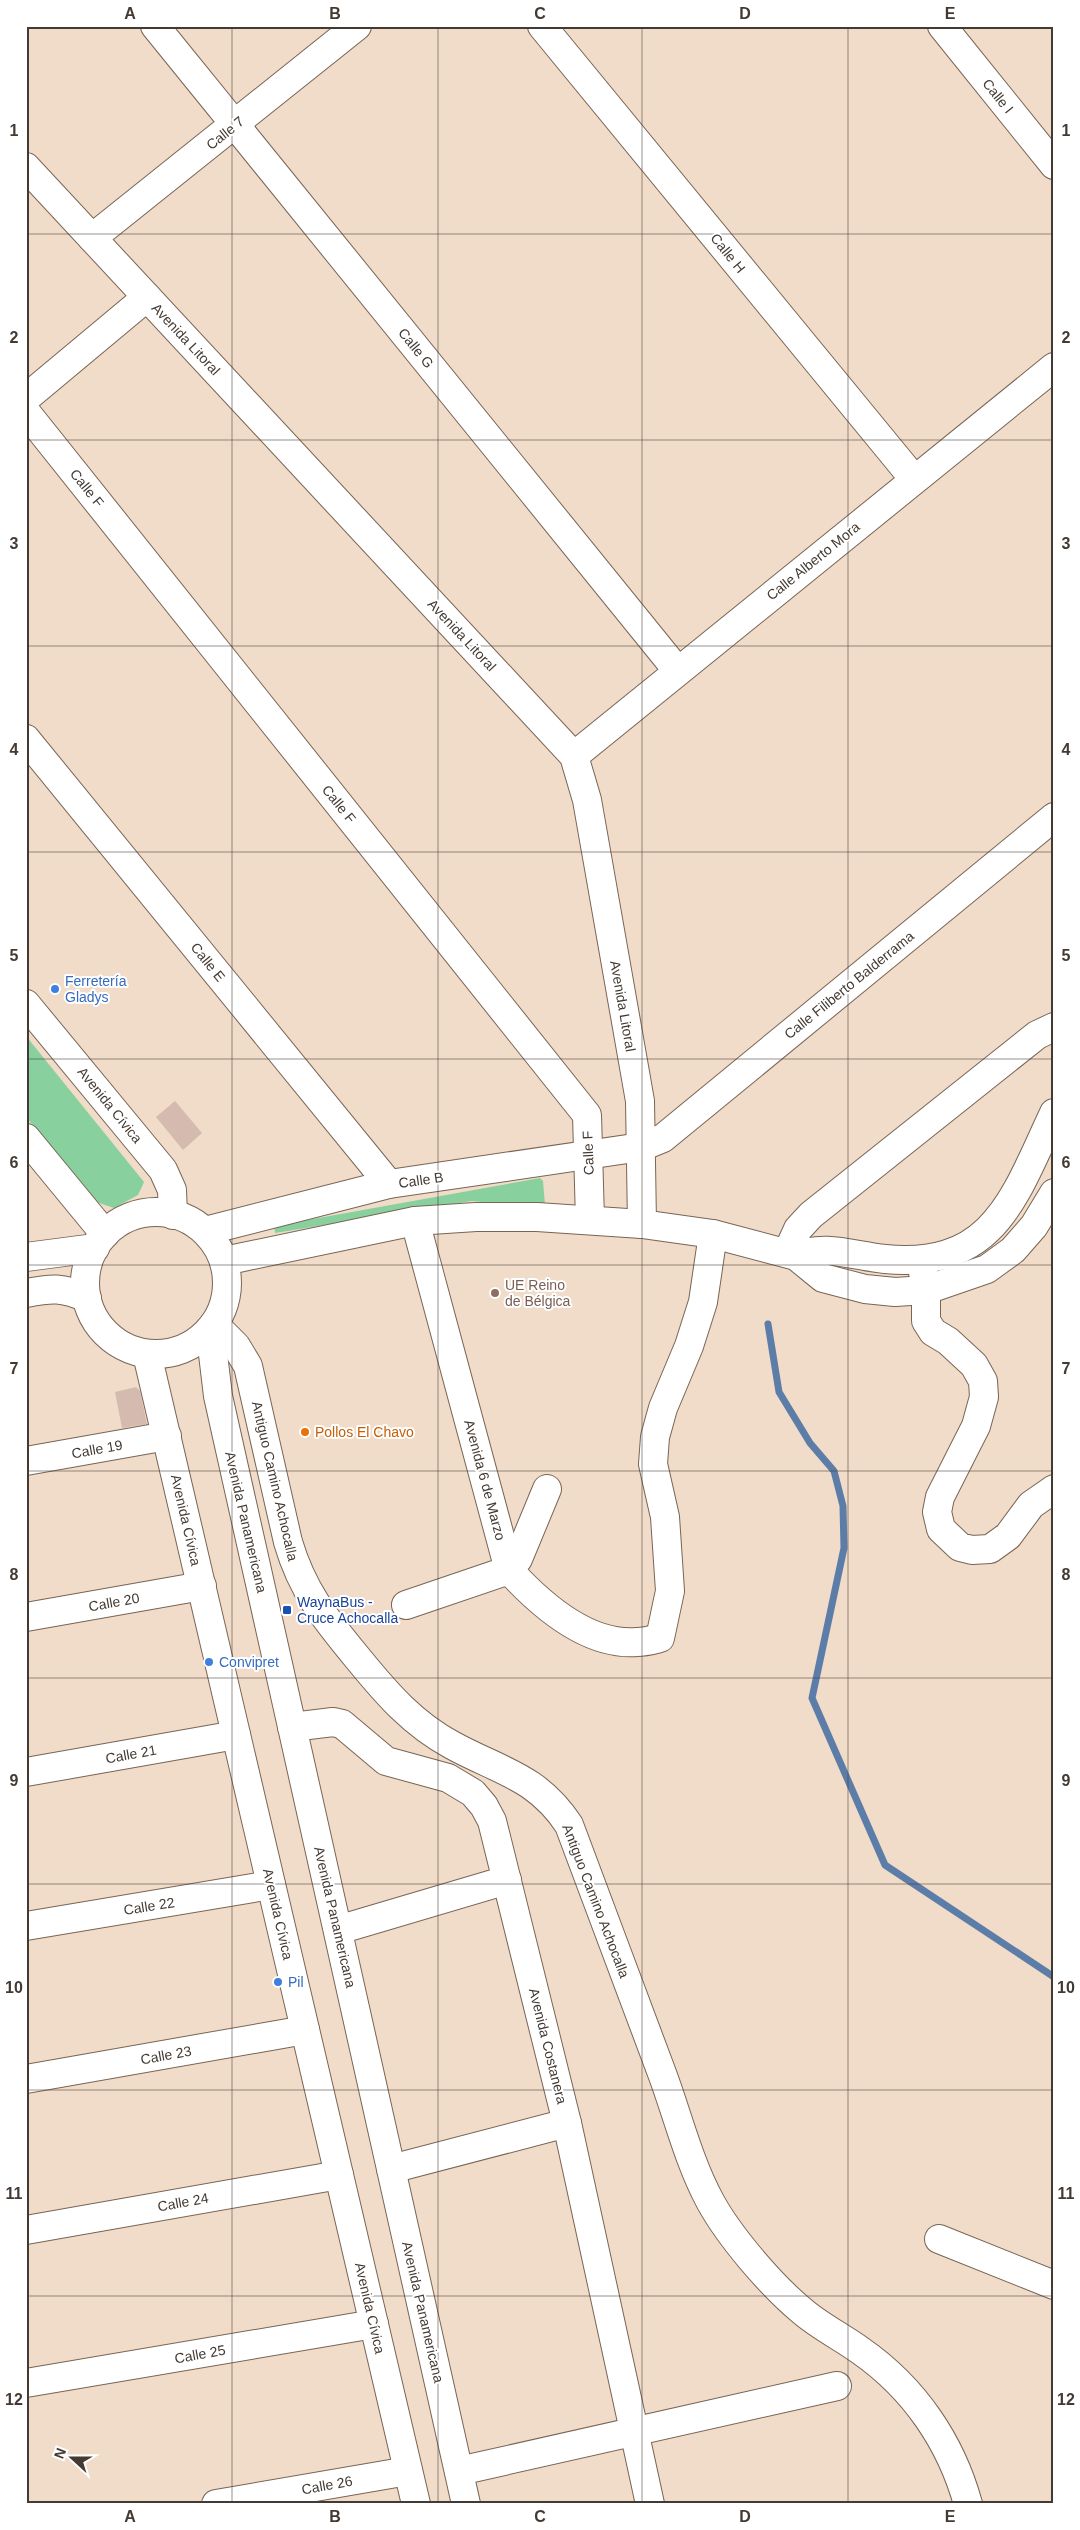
<svg xmlns="http://www.w3.org/2000/svg" width="1080" height="2530" font-family="Arial,sans-serif">
<rect width="100%" height="100%" fill="#f1dbc9"/>
<g fill="#88d19f">
<path d="M26 1036 144 1182 138 1195 114 1208 96 1202 26 1117Z"/>
<path d="M540 1178 543 1181 545 1205 542 1208 472 1201 275 1233 274 1226Z"/>
</g>
<g fill="none" stroke-linecap="round" stroke-linejoin="round">
<path stroke="#5d7da9" stroke-width="7" d="M768 1324 779 1392 810 1443 834 1471 843 1506 844 1548 812 1698 885 1865 1054 1977"/>
</g>
<g fill="#d5bab0">
<path d="M175 1101 202 1133 183 1150 156 1117Z"/>
<path d="M136 1387 140 1391 147 1424 122 1428 115 1392Z"/>
</g>
<g fill="none" stroke-linecap="round" stroke-linejoin="round">
<g stroke="#786555" stroke-width="30">
<g id="minor">
<path d="M155 26 677 670"/>
<path d="M542 26 914 479"/>
<path d="M942 26 1054 165"/>
<path d="M26 167 574 756 587 800 640 1101 642 1224"/>
<path d="M92 238 357 26"/>
<path d="M26 398 147 297"/>
<path d="M26 412 587 1115 590 1220"/>
<path d="M26 739 389 1184"/>
<path d="M574 756 1054 367"/>
<path d="M415 1221 509 1570C540 1604 587 1646 637 1642 645 1642 652 1640 660 1638L670 1591 665 1517 653 1464 655 1437 663 1408 689 1346 703 1302 713 1234"/>
<path d="M205 1231 389 1184 641 1147 663 1138 1054 817"/>
<path d="M787 1253 798 1229 811 1215 1037 1035 1054 1027"/>
<path d="M796 1256C825 1244 854 1256 885 1259 995 1270 1015 1195 1054 1113"/>
<path d="M26 1257 95 1248"/>
<path d="M921 1260 926 1290V1321L933 1332 948 1341 974 1365 983 1381 984 1397 976 1426 940 1497 937 1512 941 1529 960 1547 972 1550 990 1549 1008 1536 1031 1505 1054 1489"/>
<path d="M224 1261 415 1221 476 1217H537L642 1224 713 1234 796 1256 823 1278 865 1289 895 1292 926 1290 987 1269 1013 1250 1034 1226 1054 1193"/>
<path d="M26 1293C52 1288 62 1287 87 1298"/>
<path d="M26 1461 167 1436"/>
<path d="M406 1605 509 1570 518 1559 547 1489"/>
<path d="M26 1617 202 1586"/>
<path d="M292 1727 333 1722 342 1724 386 1761 448 1778 473 1793 484 1806 492 1821 567 2123 650 2504"/>
<path d="M26 1772 236 1735"/>
<path d="M26 1926 271 1885"/>
<path d="M338 1930 507 1880"/>
<path d="M26 2079 305 2030"/>
<path d="M391 2169 567 2123"/>
<path d="M26 2230 339 2175"/>
<path d="M939 2239 1054 2285"/>
<path d="M26 2383 374 2324"/>
<path d="M459 2471 837 2386"/>
<path d="M216 2504 408 2471"/>
</g>
</g>
<g stroke="#786555" stroke-width="30">
<g id="major">
<path d="M26 1004 163 1170 172 1190 173 1215"/>
<path d="M26 1138 105 1234"/>
<circle cx="156" cy="1283" r="71"/>
<path d="M214 1324 236 1346 248 1366 288 1542C303 1593 327 1621 360 1661 387 1694 413 1724 452 1745 499 1771 537 1776 569 1825 600 1909 632 1992 663 2076 678 2117 689 2162 710 2201 729 2236 770 2284 801 2310 819 2326 842 2337 861 2351 914 2388 951 2442 968 2504"/>
<path d="M210 1329 218 1396 466 2504"/>
<path d="M147 1354 416 2504"/>
</g>
</g>
<use href="#minor" stroke="#fff" stroke-width="28"/>
<use href="#major" stroke="#fff" stroke-width="28"/>
</g>
<path fill="none" stroke="#433a33" stroke-width="1" stroke-opacity="0.55" d="M232 26V2504M438 26V2504M642 26V2504M848 26V2504M26 234H1054M26 440H1054M26 646H1054M26 852H1054M26 1059H1054M26 1265H1054M26 1471H1054M26 1678H1054M26 1884H1054M26 2090H1054M26 2296H1054"/>
<g fill="#3f7fe0" stroke="#fff" stroke-width="2">
<circle cx="55" cy="989" r="5"/>
<circle cx="209" cy="1662" r="5"/>
<circle cx="278" cy="1982" r="5"/>
</g>
<circle fill="#8d6e63" stroke="#fff" stroke-width="2" cx="495" cy="1293" r="5"/>
<circle fill="#e8710a" stroke="#fff" stroke-width="2" cx="305" cy="1432" r="5"/>
<rect fill="#1a4fb4" stroke="#fff" stroke-width="2" x="282" y="1605" width="10" height="10" rx="2.5"/>
<g text-anchor="middle" dominant-baseline="central" stroke-width="4" stroke-linejoin="round" paint-order="stroke">
<g font-size="14" fill="#433a33" stroke="#fff">
<text transform="translate(998 96) rotate(51)">Calle I</text>
<text transform="translate(225 133) rotate(-39)">Calle 7</text>
<text transform="translate(728 253) rotate(51)">Calle H</text>
<text transform="translate(186 339) rotate(47)">Avenida Litoral</text>
<text transform="translate(416 348) rotate(51)">Calle G</text>
<text transform="translate(87 488) rotate(51)">Calle F</text>
<text transform="translate(813 561) rotate(-39)">Calle Alberto Mora</text>
<text transform="translate(462 635) rotate(47)">Avenida Litoral</text>
<text transform="translate(339 804) rotate(51)">Calle F</text>
<text transform="translate(208 962) rotate(51)">Calle E</text>
<text transform="translate(849 985) rotate(-39)">Calle Filiberto Balderrama</text>
<text transform="translate(623 1006) rotate(80)">Avenida Litoral</text>
<text transform="translate(110 1105) rotate(51)">Avenida Cívica</text>
<text transform="translate(588 1153) rotate(-92)">Calle F</text>
<text transform="translate(421 1180) rotate(-8)">Calle B</text>
<text transform="translate(97 1449) rotate(-10)">Calle 19</text>
<text transform="translate(485 1480) rotate(75)">Avenida 6 de Marzo</text>
<text transform="translate(275 1481) rotate(77)">Antiguo Camino Achocalla</text>
<text transform="translate(186 1520) rotate(77)">Avenida Cívica</text>
<text transform="translate(246 1522) rotate(77)">Avenida Panamericana</text>
<text transform="translate(114 1602) rotate(-10)">Calle 20</text>
<text transform="translate(131 1754) rotate(-10)">Calle 21</text>
<text transform="translate(596 1901) rotate(69)">Antiguo Camino Achocalla</text>
<text transform="translate(149 1906) rotate(-9)">Calle 22</text>
<text transform="translate(278 1914) rotate(77)">Avenida Cívica</text>
<text transform="translate(335 1917) rotate(77)">Avenida Panamericana</text>
<text transform="translate(548 2046) rotate(76)">Avenida Costanera</text>
<text transform="translate(166 2055) rotate(-10)">Calle 23</text>
<text transform="translate(183 2202) rotate(-10)">Calle 24</text>
<text transform="translate(370 2308) rotate(77)">Avenida Cívica</text>
<text transform="translate(423 2312) rotate(77)">Avenida Panamericana</text>
<text transform="translate(200 2354) rotate(-10)">Calle 25</text>
<text transform="translate(327 2485) rotate(-10)">Calle 26</text>
</g>
<g font-size="14" fill="#366cbe" stroke="#fff" text-anchor="start">
<text x="65" y="981">Ferretería<tspan x="65" dy="16">Gladys</tspan></text>
<text x="219" y="1662">Convipret</text>
<text x="288" y="1982">Pil</text>
</g>
<g font-size="14" fill="#785e54" stroke="#fff" text-anchor="start">
<text x="505" y="1285">UE Reino<tspan x="505" dy="16">de Bélgica</tspan></text>
</g>
<g font-size="14" fill="#c56008" stroke="#fff" text-anchor="start">
<text x="315" y="1432">Pollos El Chavo</text>
</g>
<g font-size="14" fill="#164399" stroke="#fff" text-anchor="start">
<text x="297" y="1602">WaynaBus -<tspan x="297" dy="16">Cruce Achocalla</tspan></text>
</g>
</g>
<rect width="1080" height="2530" fill="none" stroke="#ffffff" stroke-width="55"/>
<g transform="translate(72 2458) rotate(291)" stroke="#ffffff" stroke-width="4" paint-order="stroke">
<path d="M0-4L9 19L0 12L-9 19Z" fill="#433a33"/>
<text y="-8" font-size="14" font-weight="bold" text-anchor="middle" fill="#433a33">N</text>
</g>
<rect x="28" y="28" width="1024" height="2474" fill="none" stroke="#433a33" stroke-width="2"/>
<g font-size="16" text-anchor="middle" font-weight="bold" fill="#433a33">
<text x="130" y="19">A</text>
<text x="335" y="19">B</text>
<text x="540" y="19">C</text>
<text x="745" y="19">D</text>
<text x="950" y="19">E</text>
<text x="14" y="136">1</text>
<text x="1066" y="136">1</text>
<text x="14" y="343">2</text>
<text x="1066" y="343">2</text>
<text x="14" y="549">3</text>
<text x="1066" y="549">3</text>
<text x="14" y="755">4</text>
<text x="1066" y="755">4</text>
<text x="14" y="961">5</text>
<text x="1066" y="961">5</text>
<text x="14" y="1168">6</text>
<text x="1066" y="1168">6</text>
<text x="14" y="1374">7</text>
<text x="1066" y="1374">7</text>
<text x="14" y="1580">8</text>
<text x="1066" y="1580">8</text>
<text x="14" y="1786">9</text>
<text x="1066" y="1786">9</text>
<text x="14" y="1993">10</text>
<text x="1066" y="1993">10</text>
<text x="14" y="2199">11</text>
<text x="1066" y="2199">11</text>
<text x="14" y="2405">12</text>
<text x="1066" y="2405">12</text>
<text x="130" y="2522">A</text>
<text x="335" y="2522">B</text>
<text x="540" y="2522">C</text>
<text x="745" y="2522">D</text>
<text x="950" y="2522">E</text>
</g>
</svg>
